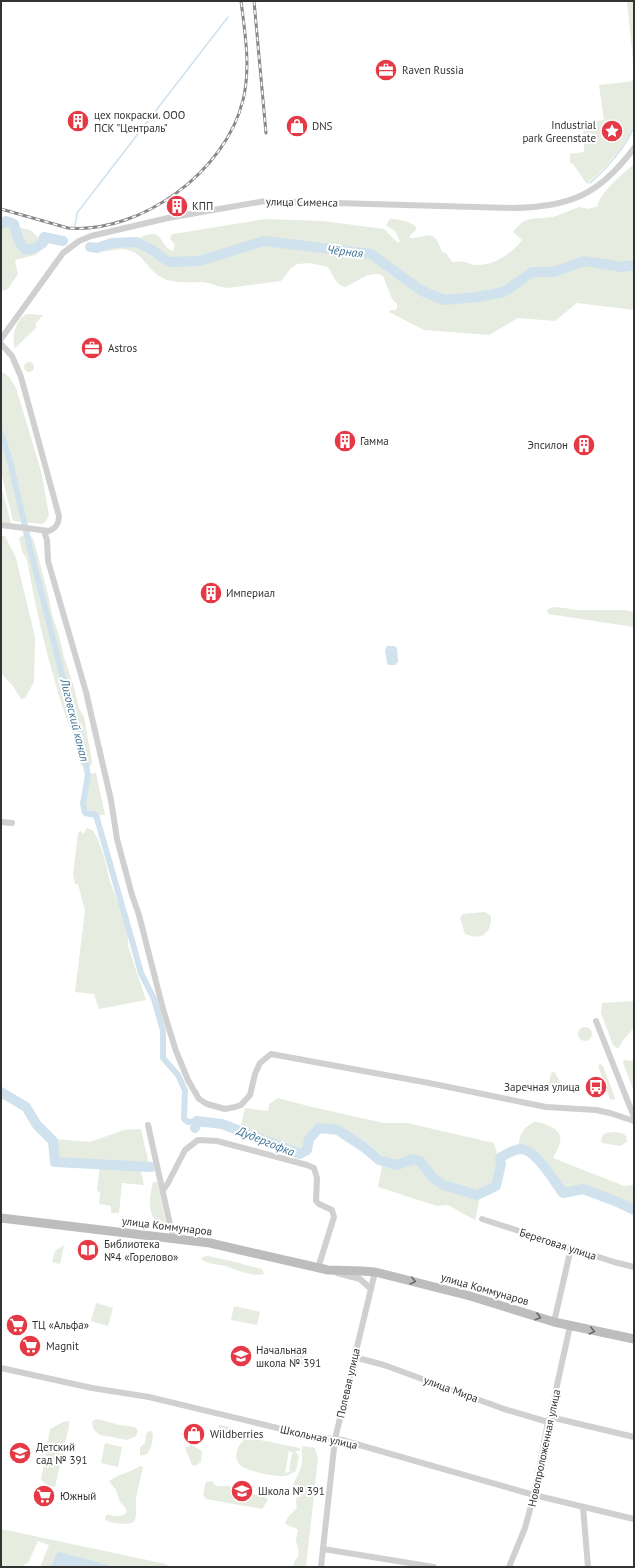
<svg xmlns="http://www.w3.org/2000/svg" width="635" height="1568" font-family="'PT Sans',sans-serif">
<rect width="100%" height="100%" fill="#fff"/>
<g fill="#e6ecdf" fill-rule="evenodd">
<path d="M627 1H634V71Z"/>
<path d="M634 78C634 92 635 108 634 122 631 143 602 170 587 184L573 164 570 163V154L584 152 583 123 604 120 599 85 627 82 631 81Z"/>
<path d="M634 164V310L577 303 555 321 518 318 489 335 424 330 389 312 391 310H395L397 308V304L392 299 383 276C370 269 356 283 345 287 335 285 333 274 328 267L310 263 297 264 291 268 281 281 227 288C219 287 211 283 203 282 190 282 172 284 161 277 149 271 143 255 131 251 119 246 109 253 102 250L101 246 103 243C114 239 124 238 137 238 144 237 151 231 158 236 164 241 165 249 173 251L175 245 170 239 171 235 174 234 265 219 323 221 384 229 397 242H400L395 231 386 225 390 219C398 219 410 221 416 227V230L410 235V238C429 238 433 226 442 252L446 253 452 262C457 262 461 261 465 262 469 263 472 265 477 265 493 266 513 253 522 240L513 232 522 222 530 219 553 217 579 207 589 209 598 206C599 193 624 173 634 164Z"/>
<path d="M6 220 14 226 30 230 45 243V247L35 255 15 260 18 274 7 290 1 291V222Z"/>
<path d="M27 314 43 315 36 323V328L15 348C11 337 16 319 27 314Z"/>
<circle cx="29" cy="367" r="5"/>
<path d="M1 373H4L10 378 16 388 41 471 49 515 46 521 42 524 13 521 1 472Z"/>
<path d="M1 486 11 523 1 522Z"/>
<path d="M24 535 32 537 34 541 49 598 52 615 59 635 64 657 74 687 79 708 84 717 92 762 91 766H81C78 746 70 729 64 711 48 662 36 611 27 560L22 551 19 538Z"/>
<path d="M1 536H5L16 558 35 637 34 682 25 698 21 699 13 686 1 673Z"/>
<path d="M557 607 577 610H626L634 612V627L548 614 547 610 550 608Z"/>
<path d="M96 773 105 815H88L81 809 85 774Z"/>
<path d="M87 828 92 830 97 837 104 856 110 882 121 910 128 936V946L146 1000 99 1009 94 994 75 992 85 911 78 884H75L73 875 78 833 81 831 83 834Z"/>
<path d="M485 912 491 916C492 933 481 941 465 934L460 918 463 914Z"/>
<path d="M634 1001V1028L623 1040 618 1049 613 1045 601 1013 602 1003Z"/>
<circle cx="585" cy="1034" r="7"/>
<path d="M624 1060 634 1061V1091L623 1063Z"/>
<path d="M600 1064 603 1066 615 1098 614 1100 610 1099 598 1066Z"/>
<path d="M554 1072C558 1077 562 1085 559 1089H554L549 1083 551 1073Z"/>
<path d="M278 1098 308 1106 384 1123H407L494 1143 497 1153 495 1161 498 1163C496 1179 492 1184 479 1192L438 1179 426 1163 419 1157 413 1156 394 1162 380 1154 367 1143 342 1128 320 1125 312 1129 302 1149C290 1155 277 1143 266 1138 258 1135 249 1132 240 1128L245 1108 268 1111 269 1104Z"/>
<path d="M535 1122C545 1123 564 1129 560 1143 559 1148 555 1153 553 1158L624 1186 634 1185V1207L592 1189 582 1187 563 1190 536 1154 522 1147 519 1144C520 1132 525 1126 535 1122Z"/>
<path d="M141 1129 149 1164 56 1159 54 1139 90 1142 124 1130Z"/>
<path d="M614 1132 622 1133 626 1136 627 1142 620 1146 602 1143 601 1138 605 1133Z"/>
<path d="M381 1162 390 1167 398 1168 409 1162 419 1163 430 1178 440 1185 480 1197 475 1220 448 1205 437 1206 378 1187 382 1166 379 1163Z"/>
<path d="M100 1165 140 1167 144 1185 122 1183 119 1213H111V1206L99 1204 100 1192 97 1191Z"/>
<path d="M153 1182H157L166 1223 163 1227C146 1217 149 1199 153 1182Z"/>
<path d="M64 1245 60 1264 52 1262 55 1251Z"/>
<path d="M208 1256C226 1259 244 1265 262 1269L264 1274C252 1277 237 1270 226 1266 217 1264 209 1265 201 1259L203 1257Z"/>
<path d="M96 1303 113 1308 108 1326 91 1321Z"/>
<path d="M234 1306 260 1312 257 1325 231 1320Z"/>
<path d="M293 1347 307 1350 304 1365 290 1362Z"/>
<path d="M98 1419 119 1425 135 1427 138 1431 136 1436 127 1440 100 1435 94 1430 92 1423 94 1420Z"/>
<path d="M69 1421V1426L55 1487C48 1486 46 1485 41 1480L50 1429 63 1422Z"/>
<path d="M221 1425 233 1428 235 1432 234 1434C229 1437 223 1439 218 1434L219 1425Z"/>
<path d="M149 1431H151L153 1434C152 1442 151 1458 140 1455V1447L145 1443 146 1434Z"/>
<path d="M240 1436 300 1448V1451H295L299 1456 296 1471C293 1472 290 1475 285 1476 277 1477 253 1472 245 1468 232 1462 235 1448 244 1440L240 1439ZM289 1450 294 1455 292 1454 289 1470 291 1471 285 1473Z"/>
<path d="M105 1443 122 1447 118 1467 101 1463Z"/>
<path d="M187 1446H194L202 1451 201 1462 195 1466 192 1465 185 1448Z"/>
<path d="M303 1446 315 1448 318 1459 306 1567H293L295 1560 298 1557C300 1548 296 1546 296 1540 297 1537 297 1533 298 1530 294 1526 288 1527 285 1523L288 1517 297 1508 296 1503 297 1495 293 1486C295 1478 301 1471 302 1462 303 1456 300 1452 303 1446Z"/>
<path d="M140 1466 143 1467 136 1497V1515L134 1522C127 1525 112 1524 105 1520V1517L108 1514C114 1517 119 1517 125 1514L127 1511 125 1507 120 1502 116 1490 109 1481C118 1474 130 1473 140 1466Z"/>
<path d="M212 1481 216 1486C221 1487 225 1485 230 1486L232 1489 265 1497 268 1500 262 1509 206 1499 203 1495 205 1485 206 1482Z"/>
<path d="M1 1529 152 1561 166 1564 169 1567H40L49 1545 38 1541 28 1563 25 1564 23 1567H1Z"/>
</g>
<g fill="#cfe2ee">
<path d="M387 646H394L397 648 398 662 395 665H389L387 663 385 650Z"/>
<path d="M59 1552 115 1567H51L56 1554Z"/>
</g>
<g fill="none" stroke-linecap="round" stroke-linejoin="round">
<g stroke="#cfe2ee" stroke-width="1.5">
<path d="M590 183C608 167 625 149 634 127"/>
<path d="M75 226 77 213 228 17"/>
</g>
<path stroke="#cfe2ee" stroke-width="6" d="M1 433 10 461 29 544 62 674 83 748 88 776 83 803 85 813 96 815 133 944 141 973 154 999 163 1031V1058L178 1075 185 1090 184 1119 188 1122 197 1121"/>
<g stroke="#cfe2ee" stroke-width="10">
<path d="M1 224 6 221 14 224C17 235 18 244 27 250L35 248 43 243 44 237 63 241"/>
<path d="M90 247 97 248 112 243 136 242 149 248 169 262 199 261 264 241 371 254 422 291 444 300 477 297 504 292 532 272H554L584 261 622 267 634 265"/>
<path d="M1 1092 26 1107 37 1125 53 1141 55 1162 151 1167"/>
<path d="M195 1128 197 1121 222 1124 300 1154 307 1150 309 1139 319 1128 338 1130 365 1148 379 1160 397 1165 413 1159 420 1161 433 1178 443 1185 477 1195 496 1186 501 1164 500 1158C506 1154 512 1150 520 1149 535 1148 554 1181 563 1193L583 1189 615 1201 634 1210"/>
</g>
<g stroke="#d0d0d0" stroke-width="6">
<path d="M1 339 63 253 79 241 91 236 168 218 265 201 513 208C570 207 599 195 634 148"/>
<path d="M1 344 12 356 21 377 59 516C59 524 56 528 49 531L1 525"/>
<path d="M44 531 47 540 48 561 86 692 111 800 117 839 132 895 139 915 163 1009 176 1051 188 1080 199 1099 207 1104 225 1109 235 1107 241 1105 250 1095 255 1074 260 1063 271 1054 429 1083 546 1107 596 1110 610 1113 634 1121"/>
<path d="M1 822 12 823"/>
<path d="M596 1021 634 1117"/>
<path d="M148 1125 173 1238"/>
<path d="M163 1190 168 1183 185 1150 198 1140 217 1141 307 1165 314 1168 317 1178 316 1201 319 1204 332 1210 334 1217 318 1268"/>
<path d="M482 1219 614 1262 634 1267"/>
<path d="M337 1273 360 1279 371 1289"/>
<path d="M554 1322 571 1248"/>
<path d="M354 1357 384 1365 504 1409 548 1422"/>
<path d="M1 1368 92 1388 149 1397 315 1437 342 1440 534 1495 634 1519"/>
<path d="M550 1417 634 1437"/>
<path d="M583 1507 588 1567"/>
<path d="M323 1549 434 1567"/>
<path d="M321 1567 335 1439 375 1272"/>
<path d="M509 1567 525 1528 534 1495 548 1422 550 1417 570 1326"/>
</g>
<path stroke="#bdbdbd" stroke-width="9" d="M1 1218 210 1243 328 1270 361 1271 375 1272 470 1296 554 1322 634 1339"/>
<g stroke="#888" stroke-width="3">
<g id="rail">
<path d="M254 1 266 133"/>
<path d="M1 209 68 228C141 234 226 171 243 100 251 68 245 33 241 1"/>
</g>
</g>
<use href="#rail" stroke="#fff" stroke-width="1.5" stroke-dasharray="4.5" stroke-linecap="butt"/>
</g>
<defs><path id="oneway-chevron" d="M-2-3.5L2.5 0L-2 3.5" fill="none" stroke-width="1.6" stroke-linecap="round" stroke-linejoin="round"/></defs>
<g stroke="#6a6a6a">
<use href="#oneway-chevron" transform="translate(413 1281) rotate(13)"/>
<use href="#oneway-chevron" transform="translate(538 1317) rotate(17)"/>
<use href="#oneway-chevron" transform="translate(592 1331) rotate(13)"/>
</g>
<defs>
<g id="office-disc" transform="scale(1.15)"><circle r="9.5" fill="#e63946" stroke="#fff"/><path d="M-6-3h4V-5.5h4V-3h4V5H-6ZM-1-4.5V-3h2v-1.5ZM-6 0V1H6V0Z" fill="#fff"/></g>
<g id="building-disc" transform="scale(1.15)"><circle r="9.5" fill="#e63946" stroke="#fff"/><path d="M-4-6H4V6H1V3H-1V6H-4ZM-2.5-4.3h1.7v1.8h-1.7ZM.8-4.3h1.7v1.8H.8ZM-2.5-1h1.7V.8h-1.7ZM.8-1h1.7V.8H.8Z" fill="#fff"/></g>
<g id="shop-disc" transform="scale(1.15)"><circle r="9.5" fill="#e63946" stroke="#fff"/><path d="M-5-2.5h2.3a2.7 3.5 0 0 1 5.4 0H5L5.5 6h-11ZM-1.5-2.5h3a1.5 2.3 0 0 0-3 0Z" fill="#fff"/></g>
<g id="sight-disc" transform="scale(1.15)"><circle r="9.5" fill="#e63946" stroke="#fff"/><path d="M0-6L1.8-2.2L6-1.7L2.9 1.2L3.7 5.4L0 3.3L-3.7 5.4L-2.9 1.2L-6-1.7L-1.8-2.2Z" fill="#fff"/></g>
<g id="bus-disc" transform="scale(1.15)"><circle r="9.5" fill="#e63946" stroke="#fff"/><path d="M-5-6H5V4H4V6H2V4H-2V6H-4V4H-5ZM-3.5-4V0h7V-4ZM-3.5 1.2v1.5H-2V1.2ZM2 1.2v1.5H3.5V1.2Z" fill="#fff"/></g>
<g id="library-disc" transform="scale(1.15)"><circle r="9.5" fill="#e63946" stroke="#fff"/><path d="M-6-4Q-3-5.5-.7-3.5V5Q-3 3-6 4ZM6-4Q3-5.5 .7-3.5V5Q3 3 6 4Z" fill="#fff"/></g>
<g id="supermarket-disc" transform="scale(1.15)"><circle r="9.5" fill="#e63946" stroke="#fff"/><path d="M-6-5.5h2.5l.6 2H6L4.5 2H-2.5L-4.4-4H-6ZM-1.5 3.2a1.3 1.3 0 1 0 .1 0ZM3 3.2a1.3 1.3 0 1 0 .1 0Z" fill="#fff"/></g>
<g id="school-disc" transform="scale(1.15)"><circle r="9.5" fill="#e63946" stroke="#fff"/><path d="M0-5L7-2L0 1L-7-2ZM-4 1L0 2.5L4 1V4Q0 6-4 4Z" fill="#fff"/></g>
</defs>
<g fill-rule="evenodd">
<use href="#office-disc" x="386" y="70"/>
<use href="#building-disc" x="78" y="121"/>
<use href="#shop-disc" x="297" y="126"/>
<use href="#sight-disc" x="612" y="131"/>
<use href="#building-disc" x="177" y="206"/>
<use href="#office-disc" x="92" y="348"/>
<use href="#building-disc" x="345" y="441"/>
<use href="#building-disc" x="584" y="445"/>
<use href="#building-disc" x="211" y="593"/>
<use href="#bus-disc" x="596" y="1087"/>
<use href="#library-disc" x="88" y="1250"/>
<use href="#supermarket-disc" x="17" y="1325"/>
<use href="#supermarket-disc" x="30" y="1346"/>
<use href="#school-disc" x="241" y="1356"/>
<use href="#shop-disc" x="194" y="1434"/>
<use href="#school-disc" x="20" y="1453"/>
<use href="#school-disc" x="242" y="1491"/>
<use href="#supermarket-disc" x="44" y="1496"/>
</g>
<g text-anchor="middle" dominant-baseline="central" stroke-width="4" stroke-linejoin="round" paint-order="stroke">
<g font-size="11" fill="#333" stroke="#fff" text-anchor="start">
<text x="402" y="70">Raven Russia</text>
<text x="94" y="115">цех покраски. ООО<tspan x="94" dy="13">ПСК "Централь"</tspan></text>
<text x="596" y="125" text-anchor="end">Industrial<tspan x="596" dy="13">park Greenstate</tspan></text>
<text x="312" y="126">DNS</text>
<text x="192" y="206">КПП</text>
<text x="108" y="348">Astros</text>
<text x="360" y="441">Гамма</text>
<text x="568" y="445" text-anchor="end">Эпсилон</text>
<text x="226" y="593">Империал</text>
<text x="580" y="1087" text-anchor="end">Заречная улица</text>
<text x="104" y="1244">Библиотека<tspan x="104" dy="13">№4 «Горелово»</tspan></text>
<text x="32" y="1325">ТЦ «Альфа»</text>
<text x="46" y="1346">Magnit</text>
<text x="256" y="1350">Начальная<tspan x="256" dy="13">школа № 391</tspan></text>
<text x="210" y="1434">Wildberries</text>
<text x="36" y="1447">Детский<tspan x="36" dy="13">сад № 391</tspan></text>
<text x="258" y="1491">Школа № 391</text>
<text x="60" y="1496">Южный</text>
</g>
<g font-size="11" fill="#333" stroke="#fff">
<text transform="translate(302 202) rotate(1)">улица Сименса</text>
<text transform="translate(167 1226) rotate(7)">улица Коммунаров</text>
<text transform="translate(558 1244) rotate(18)">Береговая улица</text>
<text transform="translate(485 1289) rotate(16)">улица Коммунаров</text>
<text transform="translate(348 1383) rotate(-77)">Полевая улица</text>
<text transform="translate(451 1389) rotate(20)">улица Мира</text>
<text transform="translate(319 1437) rotate(12)">Школьная улица</text>
<text transform="translate(544 1448) rotate(-78)">Новопроложенная улица</text>
</g>
<g font-size="12" font-style="italic" fill="#3f7597" stroke="#fff">
<text transform="translate(345 251) rotate(7)">Чёрная</text>
<text transform="translate(75 720) rotate(76)">Лиговский канал</text>
<text transform="translate(266 1141) rotate(22)">Дудергофка</text>
</g>
</g>
<rect width="635" height="1568" fill="none" stroke="#333333" stroke-width="4"/>
</svg>
